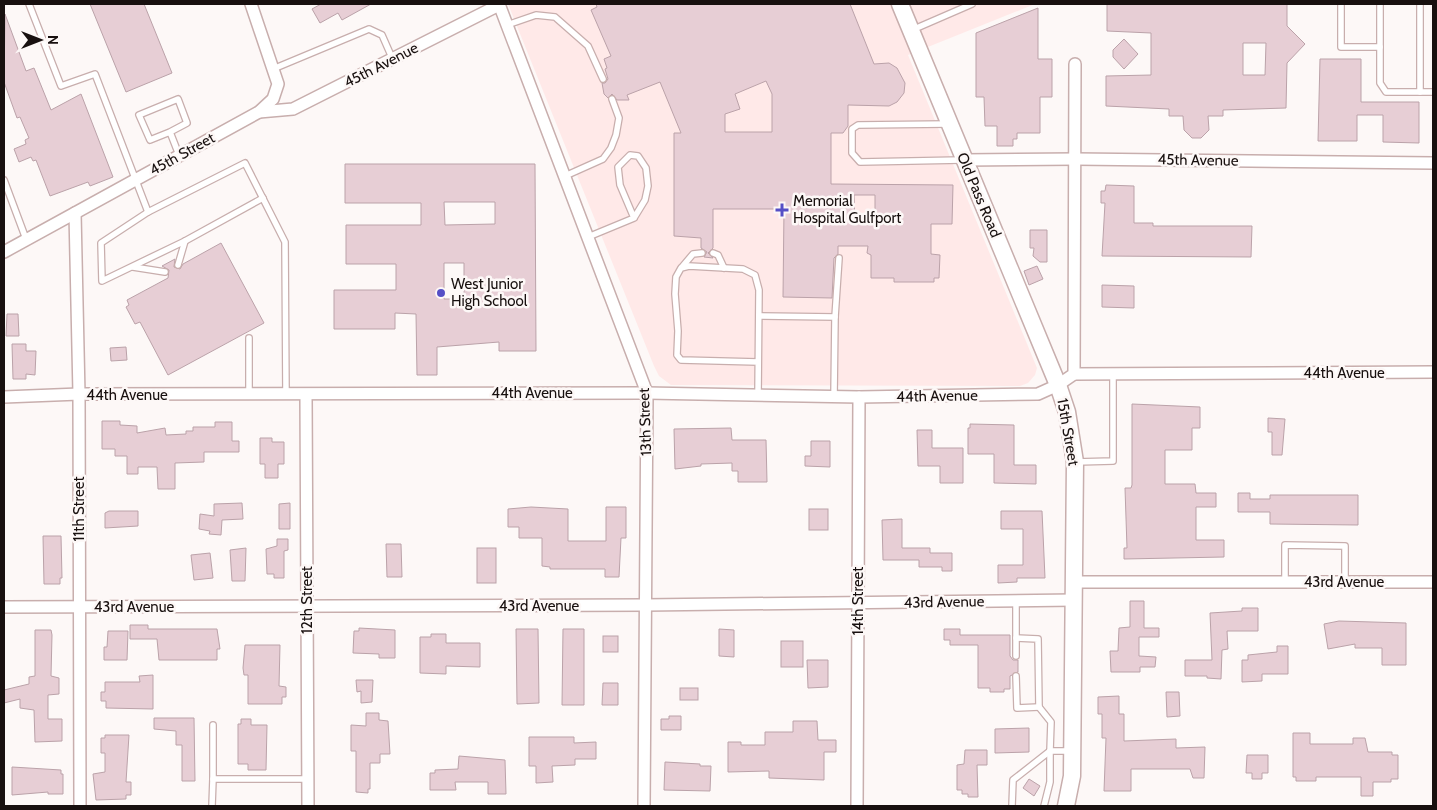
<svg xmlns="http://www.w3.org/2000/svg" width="1437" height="810" font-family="Cabin,sans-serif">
<rect width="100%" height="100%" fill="#fdf8f7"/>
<path fill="#ffe9e8" d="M508 4H1035L908 55 1037 368 1035 375 1028 383 1020 386 671 385 659 376 654 366Z"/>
<g fill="#e7ced5" stroke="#bba2a9" fill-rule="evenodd">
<path d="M90 4H144L172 73 126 92Z"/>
<path d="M321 4H371L342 20 338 13 320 23 312 9Z"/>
<path d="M596 4H850L874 64 889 63 897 68 905 83 904 93 897 102 889 106 848 105V126L843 133H831V184L953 185 952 224H931V254L940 255 939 278H934V282H894V278H871V255L867 253 868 246H838V254L834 258 832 298 783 297 784 209H713V248L708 253 713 258 704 257 707 252 701 248V238L674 236V133H681L660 82 627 95 629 100H617L612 94 608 98 604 94 602 83H605L608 79 605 69 607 68 604 59 611 56 591 10 597 7ZM766 81 772 94V132H725V114L740 109 735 94ZM854 195H875V224H855Z"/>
<path d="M1107 4H1287V26L1305 44 1287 63 1286 108 1223 110V116H1208L1209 130 1201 138H1192L1184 130 1183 116H1169V109L1106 106V76L1151 75V33L1107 31ZM1243 43H1266L1265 75H1243Z"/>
<path d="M1038 8V59H1052V97H1040V133H1017V139H1013V146H997V126H985L984 97H976V33Z"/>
<path d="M5 14 26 71 34 68 51 110 81 94 113 177 90 186 88 182 50 196 36 160 33 161 31 157 19 162 14 149 26 144 25 140 29 138 20 117 17 118 4 82Z"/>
<path d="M1124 39 1138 54 1124 69 1113 57V50Z"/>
<path d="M1320 59H1361V102H1419V143L1383 142V115H1357V141H1318Z"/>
<path d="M345 164H535L536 351H499V342L437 347V375H417L416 314 395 313V329H334V290H396V264H346V225H421V203H345ZM444 202H495V224L445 225ZM444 263H464V299H444Z"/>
<path d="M1106 185 1134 186V223H1153V226H1252L1251 257 1102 256 1105 203H1101V191H1105Z"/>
<path d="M1030 230H1047V262H1040L1033 256 1034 248H1030Z"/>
<path d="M221 243 264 323 168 375 140 322 135 324 126 307 129 305 127 300 168 278 169 270 162 266 175 259 174 267 180 269 183 264Z"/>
<path d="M1037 266 1043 279 1029 285 1024 271Z"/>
<path d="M1102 285 1134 286V308L1102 307Z"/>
<path d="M7 314H18L19 336H6Z"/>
<path d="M12 344H26V351H36L35 375 26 374V379H13Z"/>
<path d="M126 347 127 360 111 361 110 348Z"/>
<path d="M1132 404 1200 407V428H1192V450H1165V484H1195L1196 493H1216V507H1196V540H1224V557L1124 559V548H1127L1125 488H1131L1132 485Z"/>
<path d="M1268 418 1285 419 1282 455H1272V432H1268Z"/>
<path d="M102 421H120V425L137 426V433L165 428 166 435 186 434V431H193V427H215V422H232V441H239V452H204V462L175 463V489H158L157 467H138V474H127V456H115V449H102Z"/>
<path d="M970 424 1014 425V465H1036V484L994 483V454H968V428H970Z"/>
<path d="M731 428 732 440H766L767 482H738V471H732V463L701 464V466L675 469 674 429Z"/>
<path d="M917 430H932V448H963V483H940V466H918Z"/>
<path d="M260 438H272V442H284V464H278V478H265V464H260Z"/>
<path d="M811 441H830V467L805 466V456H811Z"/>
<path d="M1238 493H1250V499H1270V495H1358V525L1270 524V512H1238Z"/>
<path d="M242 503 243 519 222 520 221 535 209 534 210 531 199 529 200 514 214 516V504Z"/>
<path d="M290 503V529H279V504Z"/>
<path d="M531 507 568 509V541H606V507H626V538H621L619 577H605V569H550V567L542 566V538H519V527H508V509Z"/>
<rect x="809" y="509" width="19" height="21"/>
<path d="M109 511H138V526L105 528V513Z"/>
<path d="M1001 511H1042L1045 578H1017V582L998 583V565H1023V529H1001Z"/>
<path d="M902 519V548H930V553H952V571H942V567H919V560H883L882 520Z"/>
<path d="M43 536H61L62 578H60V584H44Z"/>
<path d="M277 539H288V550L284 551V578H274V574H267L266 549 277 546Z"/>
<path d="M386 544H401L402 577H387Z"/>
<path d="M246 548 245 581H232L230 550Z"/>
<rect x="477" y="548" width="19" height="35"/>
<path d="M210 553 213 578 194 580 191 555Z"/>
<path d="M1130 601H1144V628H1159V637H1139V656L1156 657 1155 667H1140V672H1111L1110 651H1118L1119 628 1130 627Z"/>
<path d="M1242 608H1258V631H1227L1228 649 1222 650 1221 679 1207 678V676H1185V660H1212L1210 613 1242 611Z"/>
<path d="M1339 621 1406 623V665H1382V648H1355V644L1328 649 1324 624Z"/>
<path d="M130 625H148V629H217L220 649H217V660H159L157 639H130Z"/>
<path d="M359 628 395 630V658H379V654L353 653 354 631H359Z"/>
<path d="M516 629H538L539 703 517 704Z"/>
<path d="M563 629H584V705H562Z"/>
<path d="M719 629 734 630V657L719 656Z"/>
<path d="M944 629H960V635H1010V656L1013 660H1018V672L1010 676V689H1004V692H990V688H978V645H950V640H944Z"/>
<path d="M35 630H51L52 635 51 676 59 678V694L48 695V719H62V741L35 742 34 710 20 708V699L4 703V690L29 684V677L35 676Z"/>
<path d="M108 631H128L127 660H104V647H107Z"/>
<path d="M431 634H446V643H480V667L446 666V674L420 673V637H431Z"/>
<rect x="603" y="636" width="15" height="16"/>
<rect x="781" y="641" width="22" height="26"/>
<path d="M245 645H280L279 686 286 687V697H282V704H248V675H244L243 668Z"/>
<path d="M1277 646H1288V674H1262V681L1242 682V660H1248V655L1277 652Z"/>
<path d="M807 660H828V687L808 688Z"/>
<path d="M153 675V709L106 708V701H101V692H105V682H140L139 676Z"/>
<path d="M356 680H373L372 702 361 703V691L357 692Z"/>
<path d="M603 683H618V705H602Z"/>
<rect x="680" y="688" width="18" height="12"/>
<path d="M1166 692H1179L1180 716 1167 717Z"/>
<path d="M1119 696V714H1124V741L1176 739V748L1205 747 1204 778H1193L1190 769H1131V791H1104L1106 738H1102V714H1098V697Z"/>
<path d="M366 713H379V720L388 721 390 754H380V763H370V789H368V793L356 792V751H351V725L366 726Z"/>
<path d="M669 716H681V730H661V719H669Z"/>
<path d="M154 718H194L195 781H182V745H176V731L154 729Z"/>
<path d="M241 719H251V725H267L266 770H248V764H238V724H241Z"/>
<path d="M793 721H817L818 740H836V752H824V780L769 778V771L728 772V742H741V745H765V732H793Z"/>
<path d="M1029 728V752L995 753V729Z"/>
<path d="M1293 733H1310V744H1353V738H1365L1368 752H1392V755H1398V779H1391V782H1373V796H1361V777H1316V781H1296V777H1293Z"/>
<path d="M105 735H129L126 782H131V795H126V799L96 800 93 774 105 772V753H101V738H105Z"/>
<path d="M529 737H574V743L596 742V759H575V765L552 766 553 782 536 783V766H529Z"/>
<path d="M965 750H987V765H977L978 797H968V794H962V790H957V765L964 764Z"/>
<path d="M1247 755H1268V773H1262V779H1252V773H1246Z"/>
<path d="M459 756 505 760 506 794H488V782H455L456 790H430V773H435V770L458 769Z"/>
<path d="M665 762 700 764V766H711L710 791 664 790Z"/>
<path d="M12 767 61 770V774H63V794H48V792L12 795Z"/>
<path d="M1029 779 1040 786 1034 796 1023 788Z"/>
</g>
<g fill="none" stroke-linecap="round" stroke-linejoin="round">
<g stroke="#c8aead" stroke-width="8">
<g id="lane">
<path d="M29 4 61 86 95 74 148 212 245 163 285 242 286 395"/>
<path d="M1341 4V47H1380"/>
<path d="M1380 4V83L1386 92H1420"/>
<path d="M1420 4V92H1433"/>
<path d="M507 25 536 15 555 17 588 46 603 79"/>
<path d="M912 30 972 4"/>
<path d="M273 69 369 29 382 35 393 60"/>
<path d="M947 124 858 125 852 129V153L860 162 962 160"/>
<path d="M170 132 150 140 139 115 178 99 187 123 170 132 179 155"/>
<path d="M565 176 603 159 611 148 616 135 619 118 612 99"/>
<path d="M4 180 26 239"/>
<path d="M148 212 101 243 102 281 185 241 263 198"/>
<path d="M588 237 634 218 645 200 648 186 646 168 638 156 630 155 618 167 620 185 634 218"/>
<path d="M713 253 718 255 724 268"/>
<path d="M178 265 185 241"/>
<path d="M133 267 165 272"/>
<path d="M682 267 693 254 702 253"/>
<path d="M759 316 835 317 834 396"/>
<path d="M835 317 839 258"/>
<path d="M249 338V395"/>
<path d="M758 395 759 290 755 275 743 269 689 266 681 268 676 277 675 294 678 331 677 355 681 360 758 362"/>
<path d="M1076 462 1113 461V373"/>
<path d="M1285 582V545L1345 546V582"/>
<path d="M1016 601V656"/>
<path d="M1016 638 1038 639 1039 707 1051 722 1050 751H1070"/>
<path d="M1016 676 1017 708 1039 707"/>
<path d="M213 725V779"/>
<path d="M212 806 213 779H308"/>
<path d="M1012 806 1013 780 1050 751"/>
<path d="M1044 806 1050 782V751"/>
</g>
</g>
<g stroke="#c8aead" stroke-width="14">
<g id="street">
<path d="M499 4 647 393 644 806"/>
<path d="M259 112 293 109 499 5"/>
<path d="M964 160 1076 159 1433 163"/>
<path d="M75 213 79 394 80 806"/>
<path d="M4 252 259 112 273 99 278 84 251 4"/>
<path d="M1074 374 1433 372"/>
<path d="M306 395 308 806"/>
<path d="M4 397 79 394 647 393 859 397 1038 394 1058 385 1074 374 1075 64"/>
<path d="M1075 582H1433"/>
<path d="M4 607 646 605 1075 600"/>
<path d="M857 806 859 397"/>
</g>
</g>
<g stroke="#c8aead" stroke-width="19">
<path id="secondary" d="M900 4 1058 385 1067 412 1075 462 1072 776 1066 806"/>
</g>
<use href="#lane" stroke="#fff" stroke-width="5.5"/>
<use href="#street" stroke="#fff" stroke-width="11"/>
<use href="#secondary" stroke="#fff" stroke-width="16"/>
</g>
<g fill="#554fc6" stroke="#fdf8f7" stroke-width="2">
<path d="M779.5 202.5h5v5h5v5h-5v5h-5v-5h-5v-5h5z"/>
<circle cx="441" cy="293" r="5"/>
</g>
<g text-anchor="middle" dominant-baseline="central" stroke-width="5" stroke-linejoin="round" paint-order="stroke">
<g font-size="15" fill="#18100f" stroke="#fdf8f7">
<text transform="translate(381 65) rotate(-27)">45th Avenue</text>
<text transform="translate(182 154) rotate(-29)">45th Street</text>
<text transform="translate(1198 160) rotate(1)">45th Avenue</text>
<text transform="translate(979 195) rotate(67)">Old Pass Road</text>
<text x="1344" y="373">44th Avenue</text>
<text x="532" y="393">44th Avenue</text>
<text x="127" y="395">44th Avenue</text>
<text transform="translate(937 396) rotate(-1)">44th Avenue</text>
<text transform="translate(645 422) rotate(-92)">13th Street</text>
<text transform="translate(1068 432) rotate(80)">15th Street</text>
<text transform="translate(79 509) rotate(-90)">11th Street</text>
<text x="1344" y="582">43rd Avenue</text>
<text transform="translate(307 600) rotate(-90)">12th Street</text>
<text transform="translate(858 601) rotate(-90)">14th Street</text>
<text transform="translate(944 602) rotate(-1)">43rd Avenue</text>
<text x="539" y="606">43rd Avenue</text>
<text x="134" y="607">43rd Avenue</text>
</g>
<g font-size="15" fill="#18100f" stroke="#fdf8f7" text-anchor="start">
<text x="793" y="201">Memorial<tspan x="793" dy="17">Hospital Gulfport</tspan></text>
<text x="451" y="284">West Junior<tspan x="451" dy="17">High School</tspan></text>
</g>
</g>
<rect width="1437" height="810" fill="none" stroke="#18100f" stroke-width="10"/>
<g transform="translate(40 40) rotate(90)" stroke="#fdf8f7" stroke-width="4" paint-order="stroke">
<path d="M0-4L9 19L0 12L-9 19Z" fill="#18100f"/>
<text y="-8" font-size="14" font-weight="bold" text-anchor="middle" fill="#18100f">N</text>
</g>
</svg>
